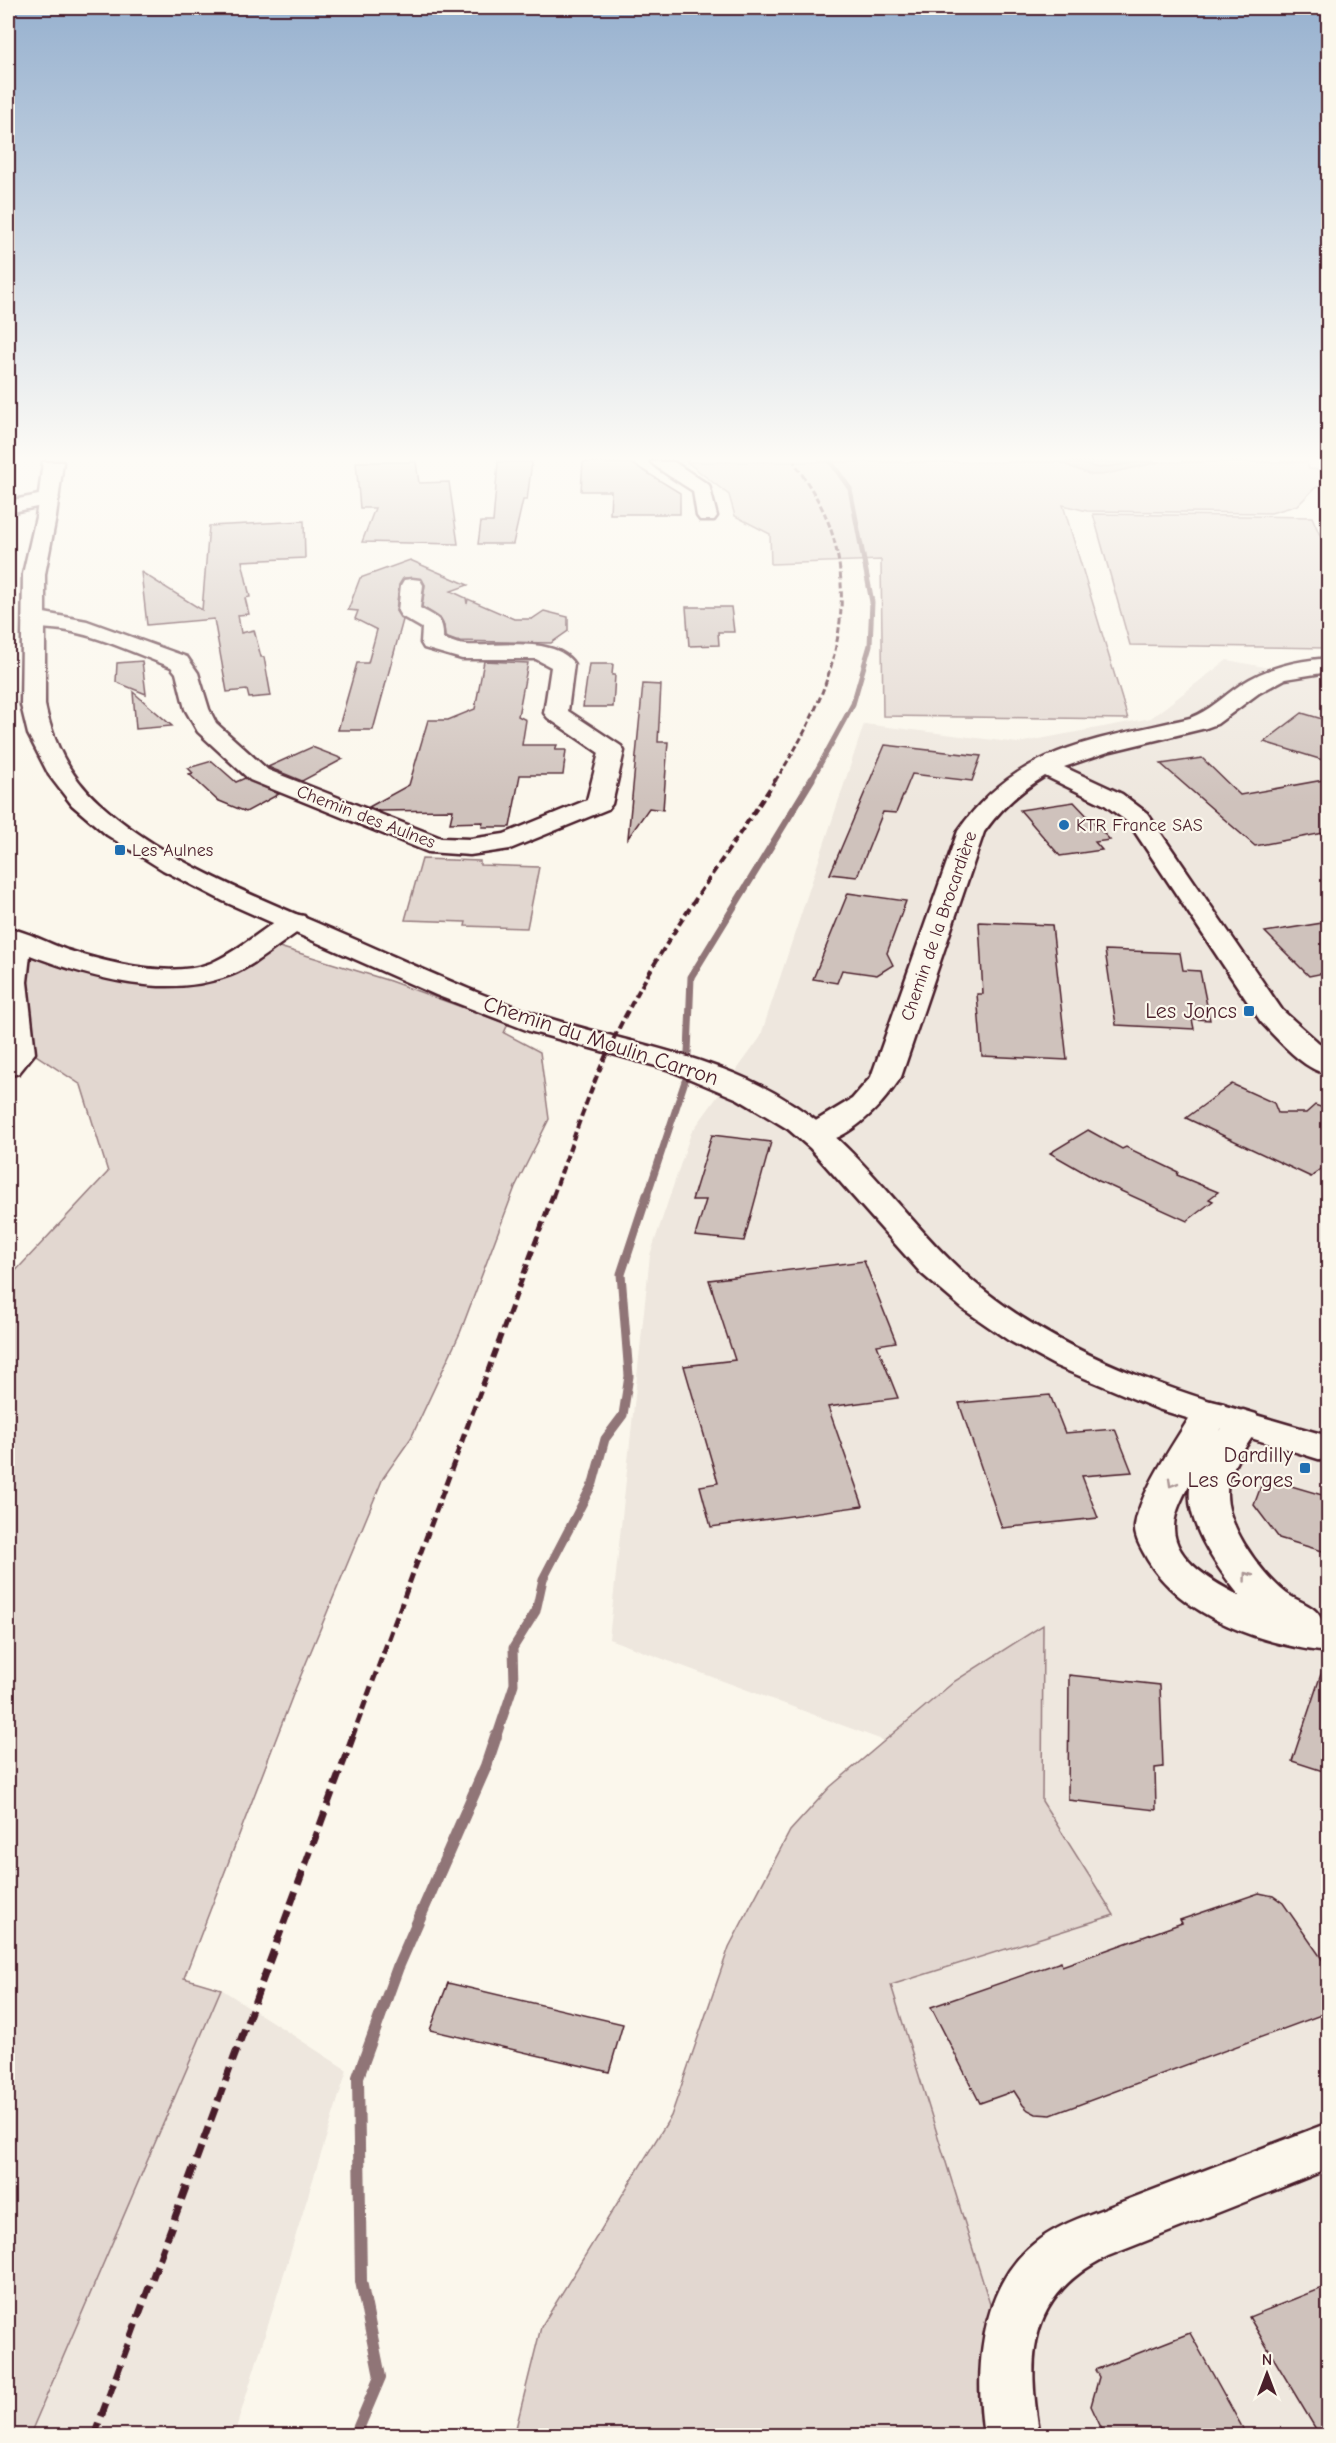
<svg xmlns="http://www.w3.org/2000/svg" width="1336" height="2443" font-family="'Comic Neue',sans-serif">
<rect width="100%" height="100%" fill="#fbf7ec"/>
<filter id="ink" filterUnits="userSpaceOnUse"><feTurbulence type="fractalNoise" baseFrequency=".0167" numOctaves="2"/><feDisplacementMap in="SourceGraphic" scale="12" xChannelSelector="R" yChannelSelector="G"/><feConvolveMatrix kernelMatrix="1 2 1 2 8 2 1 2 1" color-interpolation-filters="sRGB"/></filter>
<g filter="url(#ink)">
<g fill="#eee7de">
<path d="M1227 660 1328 679V2435H1012L1006 2356 890 1984 1113 1915 1042 1801 1043 1625 955 1681 885 1741 609 1639 650 1255 691 1133 760 1038 864 724 1018 743 1151 718Z"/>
<path d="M221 1989 347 2070 234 2435 29 2436Z"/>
</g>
<g fill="#e2d7d0" stroke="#967b7e" stroke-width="1.5">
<path d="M687 462H1307L1309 469 1328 470V483L1315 488 1298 505 1271 513 1087 511 1063 505 1128 719 883 716 881 560 771 564 770 534 735 516 729 495Z"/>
<path d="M1093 514 1312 517 1328 554V648L1130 645Z"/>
<path d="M422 859 480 861V865L539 867 527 928 465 926 466 922 405 920Z"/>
<path d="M276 946 390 981 508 1024 504 1033 540 1052 549 1119 515 1187 460 1333 411 1438 383 1478 294 1692 184 1978 221 1989 31 2432 29 2436 8 2435V1279L108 1172 81 1085 30 1051 23 951 176 982Z"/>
<path d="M1043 1625 1042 1801 1114 1915 891 1985 1006 2356 1012 2435 514 2436 541 2327 671 2116 729 1947 790 1831 830 1787 955 1681Z"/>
</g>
<path fill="#bfadaa" stroke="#907477" stroke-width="1.5" d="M1059 462H1159L1102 475H1091Z"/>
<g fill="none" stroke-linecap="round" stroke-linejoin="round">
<path stroke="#79585e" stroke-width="1.5" d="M1073 462 1099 468 1140 462"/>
<path stroke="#907477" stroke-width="5" d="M811 781 853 704 870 645 872 602 850 489 831 462"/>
<g stroke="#907477" stroke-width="7">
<path d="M688 1053 691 977 812 779"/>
<path d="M647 1196 685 1081"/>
</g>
<path stroke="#907477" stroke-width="9" d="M496 1738 514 1684 513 1648 536 1611 543 1579 593 1483 605 1439 623 1415 629 1376 621 1274 647 1195"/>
<path stroke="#907477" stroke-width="12" d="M355 2436 380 2377 361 2281 358 2077 398 1967 486 1766 496 1736"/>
</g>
<g fill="#cfc2bc" stroke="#4a1f2b" stroke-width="1.5">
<path d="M356 462H416L419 483 449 482 458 544 362 542 375 508H360Z"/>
<path d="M498 462H532L527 500H523L513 544H478L481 522H493Z"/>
<path d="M583 462 633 464 680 493V514H610L611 491H581Z"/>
<path d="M304 521 305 558 242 561 250 597 245 598 249 614 238 615 241 633 254 630 261 657H264L271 696 249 698 247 690 227 692 214 619 147 625 141 572 202 610 209 526Z"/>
<path d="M410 560 468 585 451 591 466 598 467 604 468 599 514 619H532L544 611 568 617V631L551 643 456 641 445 637 444 626 440 618 422 607 425 585 422 579 404 578 399 585 396 611 403 620 373 730H338L357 663H368L377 630 355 619 358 611 348 610 360 578Z"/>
<path d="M686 607H731L734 632H718L719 645 689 646Z"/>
<path d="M142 661 146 694 116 682 117 663Z"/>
<path d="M484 661 528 663 518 716 526 720 522 745H557L555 750H566L563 775H520L510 827H482L483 822 450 823 453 810 379 811 369 807 409 785 428 720H448L475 709Z"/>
<path d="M589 664H613L612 675H615L613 707H583Z"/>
<path d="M643 684 661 685 658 742H668L663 810 649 808 628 838Z"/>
<path d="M133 692 172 726 136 729Z"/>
<path d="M1302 713 1329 721V762L1264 742Z"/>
<path d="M885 745 981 756 972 781 912 774 896 813 883 812 857 877 830 874Z"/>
<path d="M312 747 343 759 302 781 268 767Z"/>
<path d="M1202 758 1240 795 1329 779V832L1255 846 1161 764Z"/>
<path d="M212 761 236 782 245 778 279 794 246 812 217 800 189 774 193 773 188 768Z"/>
<path d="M1074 802 1110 840 1095 842 1102 850 1060 856 1020 810Z"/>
<path d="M848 893 906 901 887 953 893 965 877 975 842 970 837 983 813 979Z"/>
<path d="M979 922 1052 925 1067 1060 982 1056 977 994H983Z"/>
<path d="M1329 922V972L1309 976 1265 932Z"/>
<path d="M1105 950 1180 953 1183 970 1200 971 1210 1020 1192 1019 1194 1029 1116 1025Z"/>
<path d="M1232 1084 1274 1103 1278 1113H1306L1315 1105 1329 1110V1163L1311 1177 1186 1118Z"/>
<path d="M1088 1130 1122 1149 1126 1147 1178 1172 1177 1175 1218 1192 1209 1199 1213 1201 1187 1221 1099 1181 1050 1153Z"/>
<path d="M712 1135 771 1142 744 1241 695 1236 706 1200H692Z"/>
<path d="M864 1261 896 1342 877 1345 898 1398 828 1407 863 1506 711 1527 700 1486 718 1483 684 1366 735 1360 709 1280Z"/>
<path d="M1050 1395 1065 1433 1115 1429 1132 1472 1082 1476 1098 1518 1002 1528 959 1403Z"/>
<path d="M1264 1478 1329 1497V1553L1279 1538 1254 1505Z"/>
<path d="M1324 1665H1329V1773L1292 1761Z"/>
<path d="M1069 1675 1160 1685 1163 1767 1155 1768 1156 1810 1068 1800Z"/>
<path d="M1259 1893 1273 1896 1283 1903 1329 1969V2012L1051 2115 1036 2114 1028 2110 1023 2105 1014 2091 980 2103 931 2007 1061 1962 1062 1966 1182 1923 1180 1920Z"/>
<path d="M448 1983 623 2024 609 2072 430 2030Z"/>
<path d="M1329 2285V2436H1320L1249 2317Z"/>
<path d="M1190 2333 1247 2436H1105L1091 2406 1099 2377 1095 2370Z"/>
</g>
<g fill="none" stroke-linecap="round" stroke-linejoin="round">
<g stroke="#4a1f2b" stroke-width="5">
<g id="minor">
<path d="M651 462H674L709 485 717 516 714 520H700L697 516 693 491C684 485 654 467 651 462Z"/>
<path d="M49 493 56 495 59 499 56 503 8 513V501Z"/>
<path d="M412 579 420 580 423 585 420 608C437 618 444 618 443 639 451 641 459 645 466 645 496 647 555 635 574 664L568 711 621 746 624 751 612 804 608 809 510 849 470 855 428 852 250 780 198 732 185 709 176 673 171 667C139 655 106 639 73 632 57 628 41 629 26 626L23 621 26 616 44 613 87 621 187 657 198 673 209 709 216 723 268 770 441 838 470 839 504 834 587 800 599 753 548 718 544 713 551 667 536 659H462L424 648 421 643 422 628 401 616 398 611 401 585 404 580Z"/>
<path d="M1328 658V672L1285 679 1259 693 1217 724 1206 728 1111 751 1064 767 1122 794 1147 813 1282 1010 1328 1051V1074C1302 1069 1279 1040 1261 1022L1129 823 1105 805 1045 776C1020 791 1001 808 984 832L901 1077C883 1105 841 1151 804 1142L799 1135 804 1128 852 1099 871 1077 958 831C1017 746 1097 740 1190 718 1209 711 1224 696 1240 685 1267 667 1296 661 1328 658Z"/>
<path d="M294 914 304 916 308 922 304 928C280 943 257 964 231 975 167 1000 91 978 30 955L27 982 35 1053 19 1073 8 1076V928C28 932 47 943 67 950 108 963 170 979 211 963 237 952 260 931 284 916Z"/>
<path d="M1211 1401 1224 1404 1229 1413 1219 1431 1230 1414 1243 1410 1256 1414 1261 1423C1250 1442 1233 1461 1228 1484 1220 1519 1260 1573 1287 1594 1300 1603 1316 1605 1322 1621L1328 1622V1652C1264 1645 1182 1618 1147 1559 1142 1549 1134 1538 1135 1526 1139 1492 1180 1434 1198 1404ZM1192 1479C1180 1516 1217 1568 1240 1596 1215 1583 1173 1560 1174 1527 1174 1511 1185 1493 1192 1479Z"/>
<path d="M1328 2123V2169L1108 2256C1028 2295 1026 2356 1040 2436H984C975 2375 979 2292 1029 2248 1045 2233 1064 2224 1085 2216Z"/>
</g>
</g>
<g stroke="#4a1f2b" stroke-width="5">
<path id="tertiary" d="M43 462H63L56 517 45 574V705C53 743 70 777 99 803 167 864 258 897 340 933 408 962 475 995 545 1017 613 1039 683 1050 749 1080 779 1094 807 1112 832 1134 887 1183 927 1246 986 1292 1084 1369 1211 1402 1328 1436V1462L1158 1409 1056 1366 1008 1340 963 1309 921 1273 810 1148 788 1129 738 1099 667 1069 529 1031 436 995 223 901 163 870 107 835 72 805 49 775 28 734 21 705 23 574 36 517Z"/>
</g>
<use href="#minor" fill="#fbf7ec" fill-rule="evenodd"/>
<use href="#tertiary" fill="#fbf7ec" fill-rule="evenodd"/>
<path stroke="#4a1f2b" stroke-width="3" stroke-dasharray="6 3" stroke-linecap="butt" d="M775 781C824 708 860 619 831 530 823 505 808 484 794 462"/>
<path stroke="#4a1f2b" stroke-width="4" stroke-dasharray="8 4" stroke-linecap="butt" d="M553 1196C573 1141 591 1083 618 1030 662 942 722 862 776 779"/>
<path stroke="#4a1f2b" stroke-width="5" stroke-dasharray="10 5" stroke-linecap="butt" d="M352 1738 553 1195"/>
<path stroke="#4a1f2b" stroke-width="7" stroke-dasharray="14 7" stroke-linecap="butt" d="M94 2436 353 1736"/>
</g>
<defs><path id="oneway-chevron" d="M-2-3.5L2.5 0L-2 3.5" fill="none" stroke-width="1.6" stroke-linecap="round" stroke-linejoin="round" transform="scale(1.5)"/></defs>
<g stroke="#ab9695">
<use href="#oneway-chevron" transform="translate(1172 1483) rotate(120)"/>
<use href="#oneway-chevron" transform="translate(1247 1576) rotate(-127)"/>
</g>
</g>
<linearGradient id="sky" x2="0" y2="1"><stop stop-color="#97b1cf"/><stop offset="0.57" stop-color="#fdfbf6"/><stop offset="1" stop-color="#fdfbf6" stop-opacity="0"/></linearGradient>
<rect width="1336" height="804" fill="url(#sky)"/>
<g fill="#1f6fb2" stroke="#fbf7ec" stroke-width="2">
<circle cx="1064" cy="825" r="6"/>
<rect x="114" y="844" width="12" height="12" rx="3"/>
<rect x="1243" y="1005" width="12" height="12" rx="3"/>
<rect x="1299" y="1462" width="12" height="12" rx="3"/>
</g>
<g text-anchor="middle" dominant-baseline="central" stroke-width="4.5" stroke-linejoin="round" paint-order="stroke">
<g font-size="18" fill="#4a1f2b" stroke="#fbf7ec">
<text transform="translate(366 817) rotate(21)">Chemin des Aulnes</text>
<text transform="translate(939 926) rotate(-71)">Chemin de la Brocardière</text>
</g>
<g font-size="18" fill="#4a1f2b" stroke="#fbf7ec" text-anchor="start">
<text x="1076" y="825">KTR France SAS</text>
<text x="132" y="850">Les Aulnes</text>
</g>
<g font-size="22" fill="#4a1f2b" stroke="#fbf7ec" text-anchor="end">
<text x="1237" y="1011">Les Joncs</text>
<text x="1293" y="1455">Dardilly<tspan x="1293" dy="25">Les Gorges</tspan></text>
</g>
<g font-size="22" fill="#4a1f2b" stroke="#fbf7ec">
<text transform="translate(601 1041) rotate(18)">Chemin du Moulin Carron</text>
</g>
</g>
<rect width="1336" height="2443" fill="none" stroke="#fbf7ec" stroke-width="30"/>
<rect x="15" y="15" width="1306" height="2413" fill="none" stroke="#4a1f2b" stroke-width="2" filter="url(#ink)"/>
<g transform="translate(1267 2374)" stroke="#fbf7ec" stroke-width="4.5" paint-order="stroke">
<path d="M0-4.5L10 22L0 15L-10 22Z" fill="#4a1f2b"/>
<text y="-9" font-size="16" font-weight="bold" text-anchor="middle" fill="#4a1f2b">N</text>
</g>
</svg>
